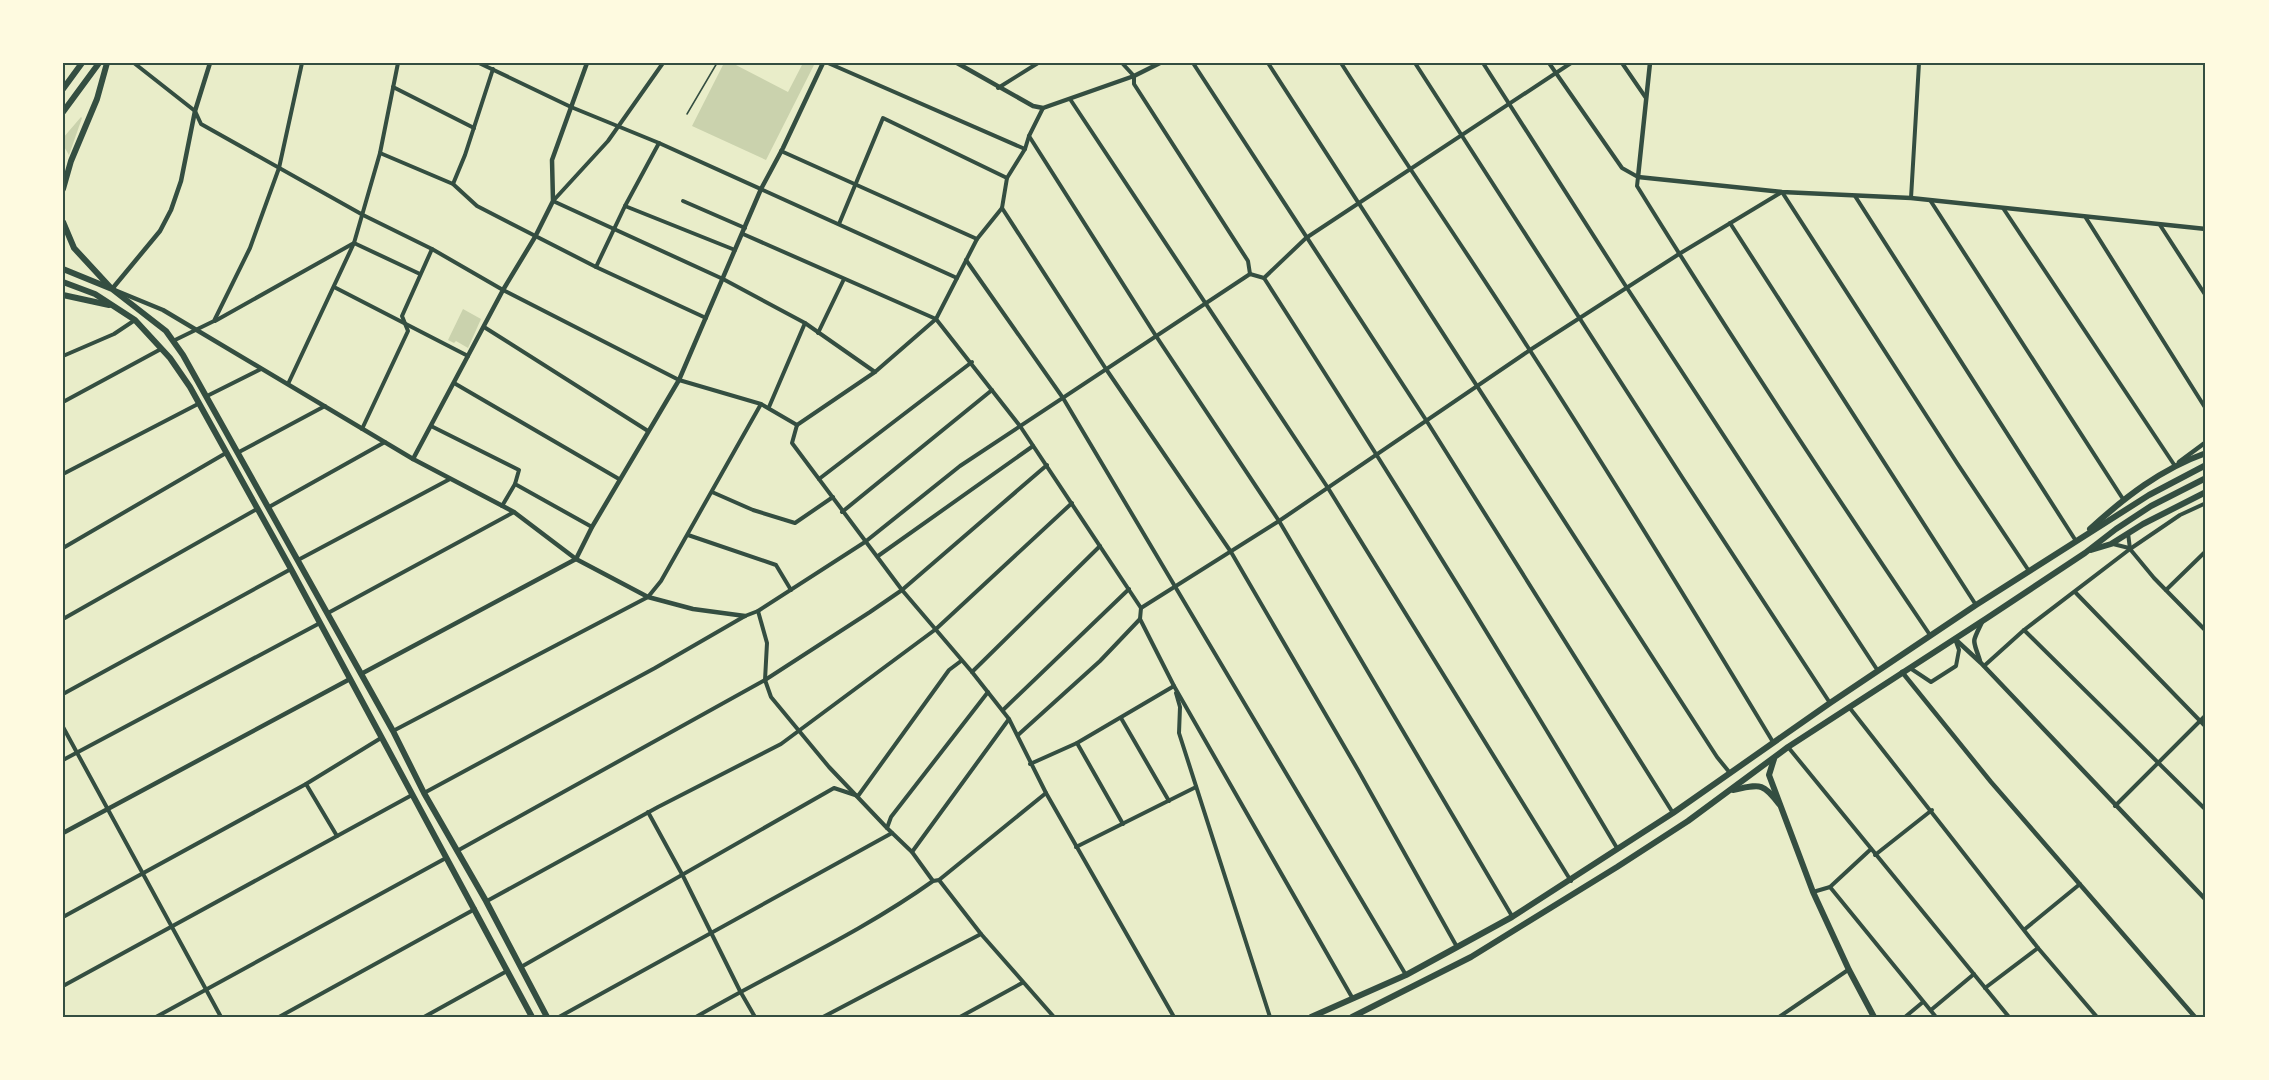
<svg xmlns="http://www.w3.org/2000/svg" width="2269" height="1080" font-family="'Space Grotesk',sans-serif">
<rect width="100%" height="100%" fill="#e9edc9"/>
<g fill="#cad2ad">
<path d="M724 63H732L788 92 803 63H815L766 160 692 126Z"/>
<path d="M81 117 82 118 69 155 63 145V138Z"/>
<path d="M463 309 481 319 468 348 456 341 454 343 448 340Z"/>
</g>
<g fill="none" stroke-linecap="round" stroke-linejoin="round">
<path stroke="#344e41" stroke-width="1.5" d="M687 114 717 63"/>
<g stroke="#344e41" stroke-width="4">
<path d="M134 63 195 111 201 124 363 215 432 249 503 290 679 380 761 404 797 425"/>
<path d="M479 63 571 107 659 143 957 278"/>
<path d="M663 63 608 141 553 201 723 279 805 323 875 372"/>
<path d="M828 63 1025 149"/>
<path d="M1122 63 1134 76V84L1248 261 1250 274"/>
<path d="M1193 63 1426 420 1673 813"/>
<path d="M1268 63 1717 757 1730 773"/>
<path d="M1341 63C1403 160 1469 255 1531 352 1614 480 1694 611 1773 742"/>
<path d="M1415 63 1682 477 1830 703"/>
<path d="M1483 63 1627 288 1878 671"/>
<path d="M1549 63 1622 168 1638 177 1637 186C1731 338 1830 487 1930 635"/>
<path d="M1622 63 1646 98"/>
<path d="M393 87 474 128"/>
<path d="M998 88 1038 63"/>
<path d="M1070 99 1328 488 1571 881"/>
<path d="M1029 136 1156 336 1279 521 1512 916"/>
<path d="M781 151 977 239"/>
<path d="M380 153 453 184 477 206 596 267 706 318"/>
<path d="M453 184 465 155 493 69"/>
<path d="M1855 196 2076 541"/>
<path d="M1911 198 1919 63"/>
<path d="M1930 200 2123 499"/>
<path d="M683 201 745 228"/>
<path d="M625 206 735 250"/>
<path d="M1002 208 1106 369 1231 552 1358 770 1457 947"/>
<path d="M2003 208 2175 466"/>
<path d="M2086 218 2206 409"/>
<path d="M1730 223 1976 605"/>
<path d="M839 224 883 118 1007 178"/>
<path d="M2160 225 2206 296"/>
<path d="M743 234 936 319 1020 426 1141 608 1140 619 1174 686 1353 999"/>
<path d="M966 260 1063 398 1406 975"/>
<path d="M596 267 625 206 659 143"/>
<path d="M1264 278C1385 466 1503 656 1617 848"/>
<path d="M334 287 468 356"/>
<path d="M215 321 354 243 420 274"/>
<path d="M484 327 648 431"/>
<path d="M818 333 844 279"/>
<path d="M173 341 214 321 250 248 279 168 302 63"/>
<path d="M63 356 114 334 135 320"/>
<path d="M454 383 619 479"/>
<path d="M288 384 354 243 380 153 398 63"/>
<path d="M207 396 261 369"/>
<path d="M63 402 161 349"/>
<path d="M769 407 805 323"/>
<path d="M797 425 792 443 902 590 972 672 1009 719 1046 793 1174 1017"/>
<path d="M797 425 875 372 936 319 977 239 1002 208 1007 178 1025 149 1029 136 1043 108"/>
<path d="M431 426 519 470 515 484 592 527"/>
<path d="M362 429 408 331 402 316 432 249"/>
<path d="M239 452 325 406"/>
<path d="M63 474 198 404"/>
<path d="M819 479 972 362"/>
<path d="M712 492 753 510 795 523 833 497"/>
<path d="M502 506 515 484"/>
<path d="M269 507 385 442"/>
<path d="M842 512 992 390"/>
<path d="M2128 533 2130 549 2154 578 2206 631"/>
<path d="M688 535 776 565 791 590"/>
<path d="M2113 544 2129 548"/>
<path d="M63 548 226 453"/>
<path d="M878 556 1033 446"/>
<path d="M298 560 450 479"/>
<path d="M2166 590 2206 551"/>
<path d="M2075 592 2206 727"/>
<path d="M1141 608 1279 521 1530 350 1679 254 1782 192 1957 463 2029 571"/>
<path d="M758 611 767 643 765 680 771 697 829 767 887 828"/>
<path d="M328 613 514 512"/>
<path d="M63 619 257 509"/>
<path d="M2024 630 2206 810"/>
<path d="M1984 666 2024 630 2130 549 2180 515 2206 503"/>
<path d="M1910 668 1931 682 1956 666 1959 650 1955 639"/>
<path d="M972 672 1100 546"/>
<path d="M1176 693 1180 707 1179 733 1270 1017"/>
<path d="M63 694 291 569"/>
<path d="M1849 707 2038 948 2097 1017"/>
<path d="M1003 710 1129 589"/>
<path d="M1121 718 1169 801"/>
<path d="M63 727 221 1017"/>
<path d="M393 731 648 597 661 581 761 404"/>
<path d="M1018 735 1100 661 1140 619"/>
<path d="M1077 743 1123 824"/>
<path d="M1788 747 2009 1017"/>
<path d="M63 760 320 623"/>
<path d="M1030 764 1077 743 1174 686"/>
<path d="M306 784 337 836"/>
<path d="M424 793 655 668 745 616 758 611 865 542 960 466 1250 274 1264 278 1306 238 1571 63"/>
<path d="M2115 806 2206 715"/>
<path d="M648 812 683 876 740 991 755 1017"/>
<path d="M1076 847 1196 787"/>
<path d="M457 851 765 680 870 612 902 590 1047 465"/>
<path d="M912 852 1009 719"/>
<path d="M1875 855 1932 810"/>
<path d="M939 880 981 934"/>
<path d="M933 881 912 852 887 828 891 817 988 692"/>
<path d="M1830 887 1936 1017"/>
<path d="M1813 892 1830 887 1871 849"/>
<path d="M487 901 658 807 781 744 936 629 1072 503"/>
<path d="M63 917 306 784 381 738"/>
<path d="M2025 929 2080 884"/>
<path d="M521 967 834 788 858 796 949 670 961 661"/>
<path d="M63 986 412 795"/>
<path d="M1985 988 2038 948"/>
<path d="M1931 1010 1974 974"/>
<path d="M156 1017 446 858"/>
<path d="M279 1017 475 909"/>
<path d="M424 1017 507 971"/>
<path d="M559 1017 892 833"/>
<path d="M696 1017C775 971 859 934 933 881L939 880 1046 793"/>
<path d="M823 1017 981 934 1054 1017"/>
<path d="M960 1017 1022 983"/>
<path d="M1779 1017 1848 970"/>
<path d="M1905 1017 1923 1002"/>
</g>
<g stroke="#344e41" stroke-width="4.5">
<path d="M210 63 195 111 181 181 171 210 160 231 112 289 163 310 413 459 514 512 576 559 648 597 693 609 745 616"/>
<path d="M957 63 1033 106 1043 108 1134 76 1160 63"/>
<path d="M1650 63 1638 177 1782 192 1911 198 2206 229"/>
<path d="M413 459 503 290 535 237 553 201 552 160 587 63"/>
<path d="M2179 462 2206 442"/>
<path d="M576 559 592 527 679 380 761 189 783 148 823 63"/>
<path d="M1955 639 1981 663 2206 900"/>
<path d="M1980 661C1973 638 1971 645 1982 622"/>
<path d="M1902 672 1991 782 2195 1017"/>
<path d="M361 674 576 559"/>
<path d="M63 833 350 679"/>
</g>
<g stroke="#344e41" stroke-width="6">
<path d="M63 112 99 63"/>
<path d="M63 189 71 161 97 99 107 63"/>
<path d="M63 222 74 248 110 287"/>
<path d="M63 269 112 289 166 331 183 355 393 731 424 793 486 901 547 1017"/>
<path d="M63 282 95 294 135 320 170 358 190 387 291 569 532 1017"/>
<path d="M63 295 109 305"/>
<path d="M2090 529C2125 497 2161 469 2206 453"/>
<path d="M2091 550 2111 544 2143 524 2206 492"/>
<path d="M1774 759 1769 775 1813 892 1849 970 1874 1017"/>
<path d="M1733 790C1759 785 1762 781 1779 804"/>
<path d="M1311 1017 1406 975 1512 917 1673 813 1830 703 1976 605 2149 495 2206 465"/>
<path d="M1352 1017 1471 957 1617 867 1688 821 1788 747 1987 618 2085 553 2116 529 2151 506 2206 478"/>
</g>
<path stroke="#344e41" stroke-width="6" d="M63 89 82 63"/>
</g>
<rect width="2269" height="1080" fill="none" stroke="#fefae0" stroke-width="129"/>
<rect x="64" y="64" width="2140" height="952" fill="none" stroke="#344e41" stroke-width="2"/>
</svg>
